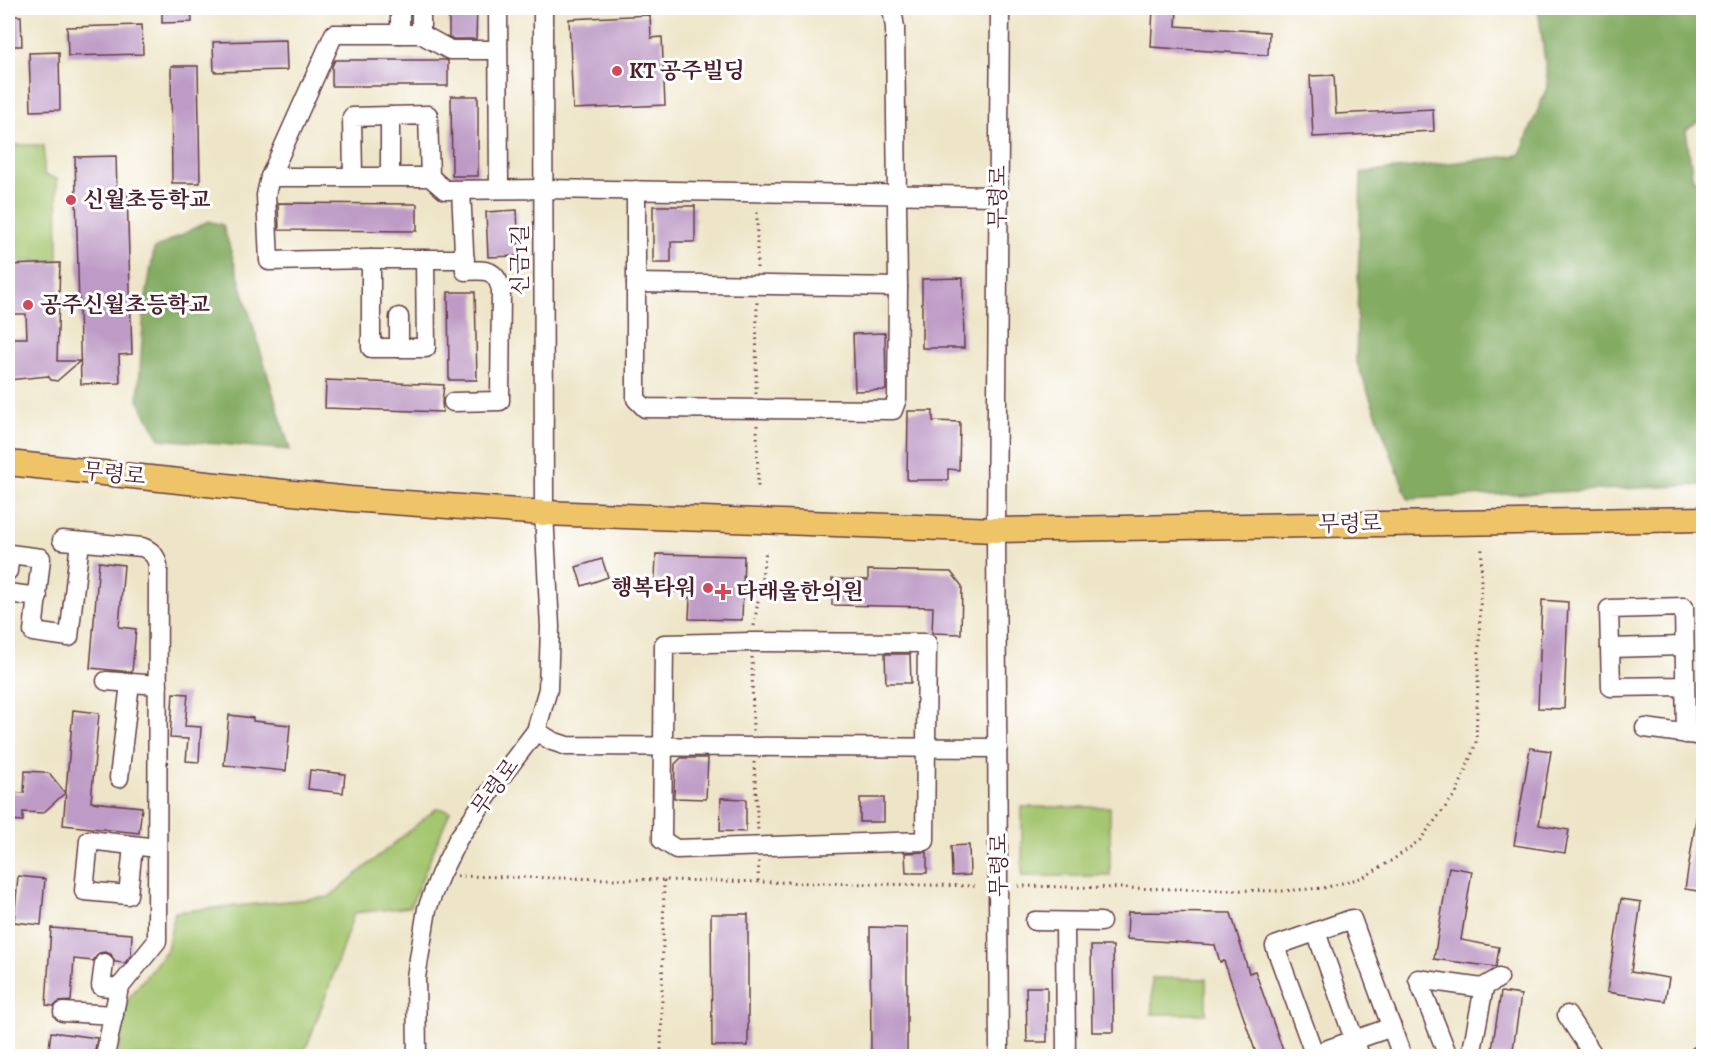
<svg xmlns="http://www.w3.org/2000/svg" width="1711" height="1064" font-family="Alegreya,'Noto Serif KR',serif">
<rect width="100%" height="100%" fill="#fff"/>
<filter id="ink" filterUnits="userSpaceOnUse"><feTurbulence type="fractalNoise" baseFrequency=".0167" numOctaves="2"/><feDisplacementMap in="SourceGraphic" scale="12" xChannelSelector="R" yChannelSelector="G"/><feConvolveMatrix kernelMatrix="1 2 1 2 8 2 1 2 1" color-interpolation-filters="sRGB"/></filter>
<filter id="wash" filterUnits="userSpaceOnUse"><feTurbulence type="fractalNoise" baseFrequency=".008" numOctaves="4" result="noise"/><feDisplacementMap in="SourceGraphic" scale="24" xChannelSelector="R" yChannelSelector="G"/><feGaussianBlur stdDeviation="1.35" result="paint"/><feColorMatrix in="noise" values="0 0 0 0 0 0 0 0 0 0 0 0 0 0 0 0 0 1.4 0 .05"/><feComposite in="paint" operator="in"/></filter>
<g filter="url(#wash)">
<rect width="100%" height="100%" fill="#eee5c8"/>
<g fill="#a4c66f" stroke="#77724d" stroke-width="1.5">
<path d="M8 145H44V175L57 179 58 261H8Z"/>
<rect x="1022" y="807" width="88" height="69"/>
<path d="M437 808 450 811 410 907 354 913 328 990 303 1056H117L128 999 167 950 175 912 329 897Z"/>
<path d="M1152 978 1206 979V1014H1152Z"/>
</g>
<g fill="#83ab62" stroke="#666546" stroke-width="1.5">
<path d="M1538 8H1703V119L1686 130 1693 180 1703 179V485L1408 499 1356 360 1361 173 1520 155 1548 85Z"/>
<path d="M208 221 223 225 290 450 160 439 138 400 144 310 154 249Z"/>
</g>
<g id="blocks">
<g fill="#be9bc6">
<path d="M162 8H191L192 22 162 23Z"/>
<path d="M449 8H477L476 39H453L449 37Z"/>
<path d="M1153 8H1177L1176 26 1269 32 1268 55 1151 47Z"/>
<path d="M650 15 651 38 662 37 665 105 573 109 569 19Z"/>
<path d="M8 16H21L22 46H8Z"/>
<path d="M142 25 143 54 68 56 67 27Z"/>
<path d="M286 40 287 70 214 72 213 42Z"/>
<path d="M59 52 60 110 31 111 29 53Z"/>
<path d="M335 60H446L448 61V86H332V66Z"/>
<path d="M171 66H198L200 183H172Z"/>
<path d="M1334 75 1336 114 1433 109 1434 131 1313 137 1310 76Z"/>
<path d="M451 96H478V176H452Z"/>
<path d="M116 156 117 193 127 192 132 354 119 355 120 383 81 384 75 157Z"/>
<path d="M278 203 417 204V231L279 230Z"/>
<path d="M653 206H695V242H671V263H653Z"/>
<path d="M517 210 519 256 488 257 486 212Z"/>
<path d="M60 263 57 361H80L57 381 51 380 48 376 8 380V338H27L26 314H8V265Z"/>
<path d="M963 278 964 348H922V279Z"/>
<path d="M448 292H475L477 380H449Z"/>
<path d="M885 333 886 390 855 391 853 334Z"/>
<path d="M326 380 444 385 442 402 443 412 325 408Z"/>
<path d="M908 411H933V421L960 422 959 470 948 469V480H907Z"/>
<path d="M656 554 744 556 742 620 689 619 690 598 683 597 684 592H673V585H669V580H655Z"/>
<path d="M602 559 608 577 582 586 576 567Z"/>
<path d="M99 562 124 565 119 627 136 629 132 672 90 668Z"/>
<path d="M868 570 951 572 962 586 961 634 932 633 933 607 832 605V579L868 580Z"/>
<path d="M1542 600 1568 602 1564 709 1538 708Z"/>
<path d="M885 654H910L911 683H886Z"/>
<path d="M173 693 188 694 185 726 201 727 199 762 186 761 188 739 170 738Z"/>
<path d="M73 710 99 713 91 802 142 807 139 833 63 825Z"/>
<path d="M229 715 253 718V721L290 725 286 771 224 765Z"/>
<path d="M1530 748 1551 751 1539 825 1569 830 1565 853 1514 845Z"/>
<path d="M681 758H708L706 799 674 798 675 764Z"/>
<path d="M310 770 345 774 343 793 308 789Z"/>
<path d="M25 771 43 772 50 774 65 793 43 813 23 812V821L8 820V792L24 793Z"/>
<path d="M721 798 746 799V832L720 831Z"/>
<rect x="860" y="798" width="24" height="24"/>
<path d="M1697 813 1704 814V892L1685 889Z"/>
<path d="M969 845 970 875 952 876 951 846Z"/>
<path d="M927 852V873H906L905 853Z"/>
<path d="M1449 867 1472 871 1461 940 1499 947 1496 967 1434 959Z"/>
<path d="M18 876 45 879 41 925 14 922Z"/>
<path d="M1621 899 1641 902 1631 972 1669 978 1665 1001 1607 992Z"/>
<path d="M1128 912 1231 913 1249 973 1255 971 1285 1056H1257L1224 961 1220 962 1215 945 1127 939Z"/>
<path d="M711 914H748V1046H712Z"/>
<path d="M870 927 907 928V1056H871Z"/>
<path d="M51 928 132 934 131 955 125 963 115 962 111 954 105 952 99 953 93 961 74 959 71 1001 59 1002 54 1006 46 1005Z"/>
<path d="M1091 946H1113L1114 1032H1092Z"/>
<path d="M1026 987H1047V1042H1027Z"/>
<path d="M1501 992 1521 995 1512 1056H1491Z"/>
<path d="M51 1032 97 1038 94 1056H48Z"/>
</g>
</g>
</g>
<g filter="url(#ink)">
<use href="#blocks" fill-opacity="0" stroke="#633d43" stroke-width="1.5"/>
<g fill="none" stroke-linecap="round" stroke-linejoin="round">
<g stroke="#633d43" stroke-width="21">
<g id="minor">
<path d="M498 8 499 189"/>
<path d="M400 34V8"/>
<path d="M421 34V8"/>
<path d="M390 116V176"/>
<path d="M353 176 352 117 428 115 430 177"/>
<path d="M270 177H430L445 190 544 189 997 196"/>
<path d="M636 190V399L645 408 893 410 897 399 898 287 895 28 892 8"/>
<path d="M371 259 269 261 266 195 270 177 334 34H421L450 50H498"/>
<path d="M425 259 426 348H371V259H465"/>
<path d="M636 283 898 287"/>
<path d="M399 317V348"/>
<path d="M453 402 500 401 501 289C495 268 485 270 465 271L461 190"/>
<path d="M62 540 142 547C151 550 156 556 158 565L157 941 119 988 105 1056"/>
<path d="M8 571 10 554 41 558 33 632 69 637 80 542"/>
<path d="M8 593 38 597"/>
<path d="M752 642 927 643 925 841 676 849 662 840 664 644Z"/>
<path d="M1610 648 1684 646"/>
<path d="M106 681 158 685"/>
<path d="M1685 686 1611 687 1609 609 1684 607 1686 734"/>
<path d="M1645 728 1704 736"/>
<path d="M536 731 552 741 567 746 998 748"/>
<path d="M119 778 130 683"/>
<path d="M133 846 128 895 84 891 89 840 157 848"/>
<path d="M1035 921 1101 922"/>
<path d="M1065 922 1066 1056"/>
<path d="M1316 932 1360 1056"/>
<path d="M104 963 101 986 119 988"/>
<path d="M63 1012 114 1015"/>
<path d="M1567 1015 1594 1056"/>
<path d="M1314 1054 1392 1027"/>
<path d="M417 1056 416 977 427 909 440 875 458 839 497 782 536 731 548 689 550 627 544 513 543 8"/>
<path d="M999 1056 996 530 1000 8"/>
<path d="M1315 1056 1275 946 1352 919 1402 1056"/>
<path d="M1448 1056 1418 979 1482 988 1499 978"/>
<path d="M1471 1056 1484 987"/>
<path d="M1698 1056 1704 1052"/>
</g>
</g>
<g stroke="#633d43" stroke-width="27">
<path id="major" d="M8 463 350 499 544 513 996 530 1704 519"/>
</g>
<g stroke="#633d43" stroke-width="3" stroke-dasharray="1.5 4.5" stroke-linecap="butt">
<path d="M757 268V209"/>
<path d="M756 394 757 299"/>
<path d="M757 425 758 487"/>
<path d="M754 626 766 551"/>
<path d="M752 657 753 731"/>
<path d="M754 762 758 830"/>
<path d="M457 876 977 886"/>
<path d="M758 881 759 860"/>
<path d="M1018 886 1282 891 1324 888 1364 877 1394 859 1420 840 1457 792 1476 743 1482 546"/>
<path d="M661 1056 664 880"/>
</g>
<use href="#minor" stroke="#fff" stroke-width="18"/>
<use href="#major" stroke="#efc469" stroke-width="24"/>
</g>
</g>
<g fill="#d1495b" stroke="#fff" stroke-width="2">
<circle cx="617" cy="71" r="6"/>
<circle cx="71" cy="200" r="6"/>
<circle cx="28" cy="305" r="6"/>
<circle cx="708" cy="588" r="6"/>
<path d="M720 583h6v6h6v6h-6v6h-6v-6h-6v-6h6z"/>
</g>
<g text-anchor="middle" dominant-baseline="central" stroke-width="6" stroke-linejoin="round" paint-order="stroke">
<g font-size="22" font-weight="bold" fill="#4a1f2b" stroke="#fff" text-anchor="start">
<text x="629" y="71">KT 공주빌딩</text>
<text x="83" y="200">신월초등학교</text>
<text x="40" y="305">공주신월초등학교</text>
<text x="696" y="588" text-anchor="end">행복타워</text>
<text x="736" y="592">다래울한의원</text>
</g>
<g font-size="22" fill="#4a1f2b" stroke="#fff">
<text transform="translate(998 197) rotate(-89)">무령로</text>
<text transform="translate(520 260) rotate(-90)">신금1길</text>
<text transform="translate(114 474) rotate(6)">무령로</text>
<text transform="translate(1350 524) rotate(-1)">무령로</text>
<text transform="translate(495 787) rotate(-54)">무령로</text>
<text transform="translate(999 865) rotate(-90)">무령로</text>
</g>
</g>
<rect width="1711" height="1064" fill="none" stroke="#fff" stroke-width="30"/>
</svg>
